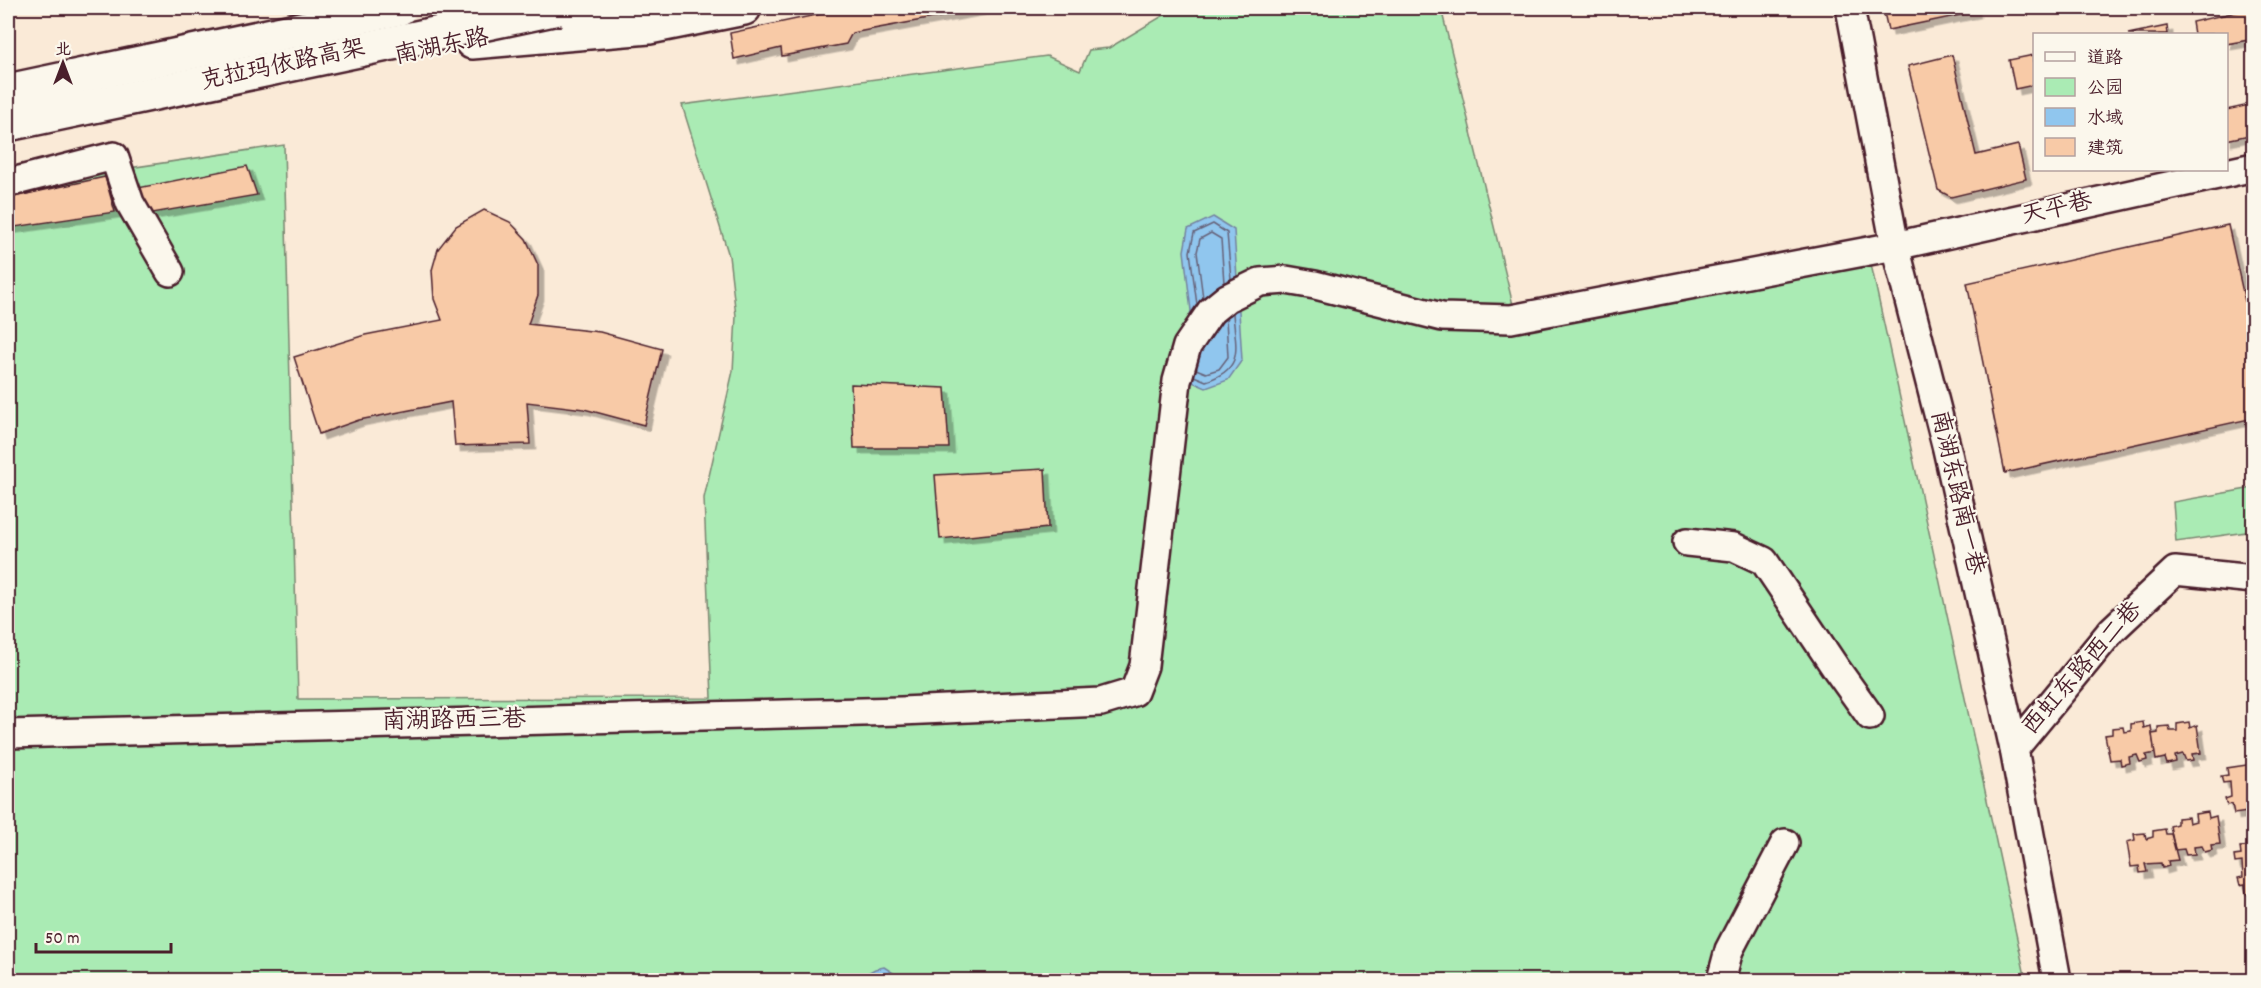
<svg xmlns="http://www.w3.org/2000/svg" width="2261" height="988" font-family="Dekko,'LXGW WenKai TC',sans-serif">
<defs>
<filter id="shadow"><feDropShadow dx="5.5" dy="5.5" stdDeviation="0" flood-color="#0004"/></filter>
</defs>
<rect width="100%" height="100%" fill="#faead7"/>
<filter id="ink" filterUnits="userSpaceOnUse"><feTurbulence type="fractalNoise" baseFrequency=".0167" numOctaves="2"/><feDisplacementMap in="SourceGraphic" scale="12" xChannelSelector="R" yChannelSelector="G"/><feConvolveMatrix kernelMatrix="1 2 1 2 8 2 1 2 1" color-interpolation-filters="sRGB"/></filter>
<g filter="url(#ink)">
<g fill="#aaebb4" stroke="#7a8570" stroke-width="1.5">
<path d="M1170 8H1441L1513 305 1866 241 2026 980H8V186L284 145 298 699 712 698 704 498 733 371 736 316 729 256 682 105 1047 56 1080 71 1089 50 1109 48 1171 11Z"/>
<path d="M2253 488V531L2176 542 2173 502Z"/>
</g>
<g fill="#90c6ee" stroke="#7483a0" stroke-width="1.5">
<path d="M1213 217 1234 230 1242 360 1228 380 1206 388 1183 378 1178 352 1191 311 1184 251 1188 229Z"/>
<path d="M884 967 904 980H855L875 969Z"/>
</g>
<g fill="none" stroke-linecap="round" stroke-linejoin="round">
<g stroke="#666279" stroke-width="1.5">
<path d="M1203 298 1197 252 1200 239 1211 233 1221 239 1224 283"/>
<path d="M1197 305 1190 252 1194 233 1213 224 1227 233 1231 279"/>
<path d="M1196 369 1206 373 1219 369 1228 357 1226 318"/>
<path d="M1194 376 1206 381C1246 368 1235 347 1233 313"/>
</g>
</g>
<g fill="#f8caa7" stroke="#4a1f2b" stroke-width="1.5" filter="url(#shadow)">
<path d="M849 8H987L852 33 846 44 782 56 781 48 734 59 730 33Z"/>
<path d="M1883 8H1974L1975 12 1888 30Z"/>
<path d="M2254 8V39L2226 44V34H2194L2192 22Z"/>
<path d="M2167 26 2168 34H2128Z"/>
<path d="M1952 55 1976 155 2018 145 2026 179 1951 197 1938 190 1908 66Z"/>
<path d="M2034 55V85L2015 89 2009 60Z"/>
<path d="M2254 104V134L2226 140V110Z"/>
<path d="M247 166 257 195 141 215 133 189Z"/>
<path d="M105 177 115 212 8 228V198Z"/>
<path d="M484 210 510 222 526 239 538 265V295L528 324 600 332 662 349 644 425 584 409 527 402 530 444 455 446 451 402 359 420 319 434 294 357 365 335 442 320 434 299 432 270 438 249 456 226Z"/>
<path d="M2228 225 2254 342V418L2005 473 1967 283Z"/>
<path d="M851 384 945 388 949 448H854Z"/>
<path d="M1045 469 1048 528 940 539 935 475Z"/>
<path d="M2143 722 2144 728 2151 726 2155 753 2146 755 2147 760 2140 762 2137 755 2129 757 2130 763 2121 765 2120 759 2110 760 2105 735 2112 734V728L2123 727 2124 732 2131 731V724Z"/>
<path d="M2189 722 2190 728 2197 725 2201 753 2192 754 2193 760 2186 761 2183 754 2175 756 2176 762 2167 764 2165 758 2156 760 2152 734 2158 733V727L2169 726 2170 731H2177V724Z"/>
<path d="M2253 764 2254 811 2234 814 2232 804 2227 805 2225 799 2231 797 2230 782 2223 783 2221 776 2228 775 2227 768Z"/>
<path d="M2208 812 2209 818 2216 816 2220 844 2211 845 2212 850 2205 852 2202 846 2194 847 2195 854 2186 855 2184 849 2175 850 2170 826 2177 824V818L2188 817 2189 823 2196 821 2195 814Z"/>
<path d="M2165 829 2166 834H2171L2178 860 2168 861 2169 866 2162 868 2161 863 2145 864 2147 872 2140 873 2139 866 2131 867 2127 842 2135 840 2134 834 2145 833 2146 839 2153 837V831Z"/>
<path d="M2254 846V893L2246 894 2245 884 2240 885 2238 878 2243 877 2242 862 2235 863 2234 856 2241 855 2240 847Z"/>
</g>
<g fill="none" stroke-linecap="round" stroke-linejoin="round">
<g stroke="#4a1f2b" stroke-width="32">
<g id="minor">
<path d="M1850 8 1895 246 1947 449 2014 749 2057 980"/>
<path d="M8 183 114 156 130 203 170 272"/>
<path d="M1687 542 1734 547 1764 561 1835 667 1870 716"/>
<path d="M8 734 901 711 1101 702 1134 692 1144 666 1177 381 1187 346 1211 311 1227 298 1260 282 1286 280 1315 285 1442 317 1511 319 1895 246 2254 167"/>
<path d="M2014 749 2112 630 2175 571 2254 579"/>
<path d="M1721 980 1729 950 1785 843"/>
</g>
</g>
<g stroke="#4a1f2b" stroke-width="38">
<path id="major" d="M551 24 629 8"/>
</g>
<g stroke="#4a1f2b" stroke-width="38">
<path id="highway" d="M472 42 649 27 744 8"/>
</g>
<use href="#minor" stroke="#fbf7ec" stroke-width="27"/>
<use href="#major" stroke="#fbf7ec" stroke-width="33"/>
<use href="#highway" stroke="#fbf7ec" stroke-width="33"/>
<g stroke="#4a1f2b" stroke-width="38" stroke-linecap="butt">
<g id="highway-bridge">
<path d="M8 91 400 8"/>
<path d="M8 124 558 8"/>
</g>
</g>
<use href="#highway-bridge" stroke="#fbf7ec" stroke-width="33"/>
</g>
</g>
<g text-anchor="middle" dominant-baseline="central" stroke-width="4.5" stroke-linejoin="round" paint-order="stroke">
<g font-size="24" fill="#4a1f2b" stroke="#fbf7ec">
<text transform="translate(442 48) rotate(-12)">南湖东路</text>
<text transform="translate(283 66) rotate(-12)">克拉玛依路高架</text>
<text transform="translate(2057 210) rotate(-13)">天平巷</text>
<text transform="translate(1956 493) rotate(77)">南湖东路南一巷</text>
<text transform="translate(2083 669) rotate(-49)">西虹东路西二巷</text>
<text transform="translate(454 722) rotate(-1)">南湖路西三巷</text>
</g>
</g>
<rect width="2261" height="988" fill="none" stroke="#fbf7ec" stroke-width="30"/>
<rect x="15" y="15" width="2231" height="958" fill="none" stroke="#4a1f2b" stroke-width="2" filter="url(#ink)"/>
<rect x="2033" y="33" width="195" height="138" fill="#fbf7ec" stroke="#b4a19f" stroke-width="1.5"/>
<rect x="2045" y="52" width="30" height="9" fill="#fbf7ec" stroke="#b4a19f" stroke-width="1.5"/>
<text x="2087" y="63" font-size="18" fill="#4a1f2b">道路</text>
<rect x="2045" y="78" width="30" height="18" fill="#aaebb4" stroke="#b4a19f" stroke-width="1.5"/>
<text x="2087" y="93" font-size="18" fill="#4a1f2b">公园</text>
<rect x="2045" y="108" width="30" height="18" fill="#90c6ee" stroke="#b4a19f" stroke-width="1.5"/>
<text x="2087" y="123" font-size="18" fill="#4a1f2b">水域</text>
<rect x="2045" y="138" width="30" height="18" fill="#f8caa7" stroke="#b4a19f" stroke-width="1.5"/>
<text x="2087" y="153" font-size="18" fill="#4a1f2b">建筑</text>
<g transform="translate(63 63)" stroke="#fbf7ec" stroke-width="4.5" paint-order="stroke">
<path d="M0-4.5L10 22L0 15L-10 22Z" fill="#4a1f2b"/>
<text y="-9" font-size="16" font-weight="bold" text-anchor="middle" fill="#4a1f2b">北</text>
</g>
<path d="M36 943v9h135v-9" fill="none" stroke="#4a1f2b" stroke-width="3"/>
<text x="45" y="943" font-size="18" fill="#4a1f2b" stroke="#fbf7ec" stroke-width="4.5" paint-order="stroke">50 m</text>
</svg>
